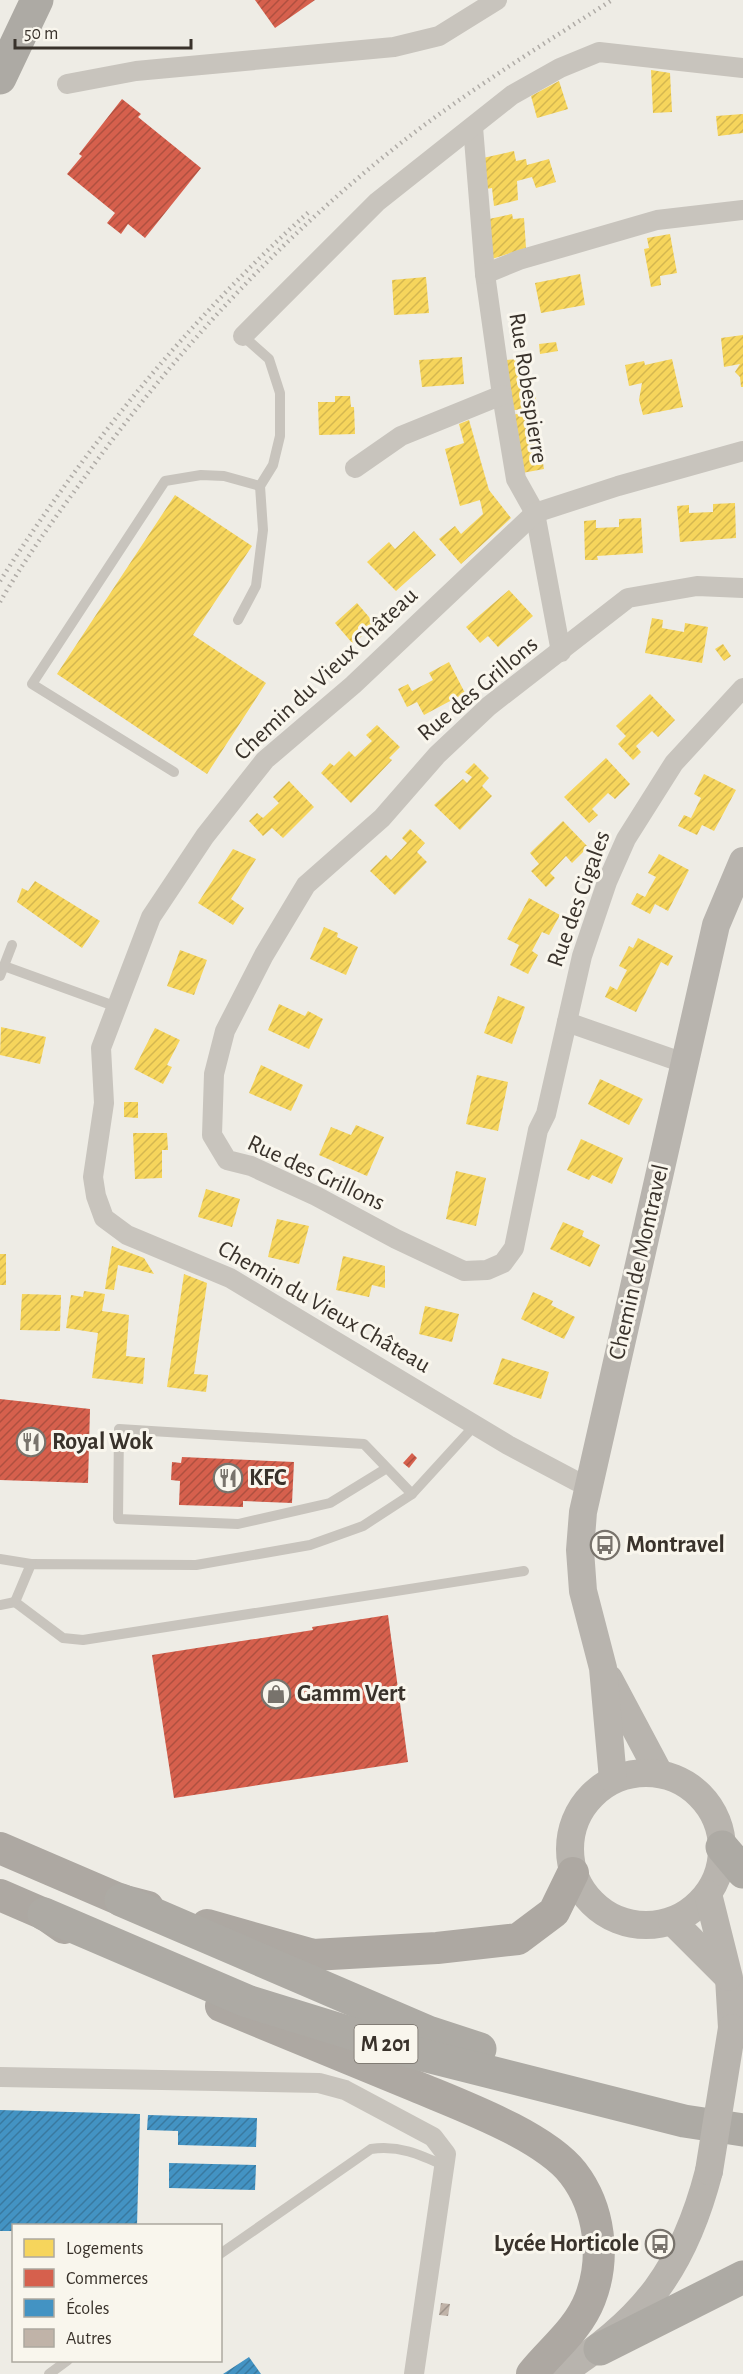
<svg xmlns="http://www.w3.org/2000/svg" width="743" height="2374" font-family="'Alegreya Sans',sans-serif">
<defs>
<pattern id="homes-hatch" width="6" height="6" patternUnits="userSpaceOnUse" patternTransform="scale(1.5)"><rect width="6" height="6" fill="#f6d55c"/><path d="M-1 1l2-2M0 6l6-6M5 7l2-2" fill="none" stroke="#d4b750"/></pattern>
<pattern id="shops-hatch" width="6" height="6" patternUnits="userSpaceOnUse" patternTransform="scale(1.5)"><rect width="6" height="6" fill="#d6604d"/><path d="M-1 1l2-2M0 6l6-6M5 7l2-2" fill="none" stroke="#af5040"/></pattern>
<pattern id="schools-hatch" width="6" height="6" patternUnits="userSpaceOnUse" patternTransform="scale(1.5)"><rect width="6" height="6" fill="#4393c3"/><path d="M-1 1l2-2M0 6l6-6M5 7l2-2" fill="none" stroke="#39799f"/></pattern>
<pattern id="building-hatch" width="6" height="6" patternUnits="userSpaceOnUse" patternTransform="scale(1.5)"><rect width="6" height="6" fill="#c0b3a8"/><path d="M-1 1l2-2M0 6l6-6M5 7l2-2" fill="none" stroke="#9d9289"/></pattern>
</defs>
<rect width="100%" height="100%" fill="#eeece5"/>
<g fill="url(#homes-hatch)">
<path d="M651 70 670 73 672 112 653 113Z"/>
<path d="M559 81 568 109 537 118 531 96Z"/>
<path d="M743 114V133L718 136 716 116Z"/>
<path d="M514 151 516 161 526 159 527 165 549 159 556 182 536 188 532 177 517 181 518 200 494 206 492 188 486 189 483 158Z"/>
<path d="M512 214 513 219 524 218 526 248 492 259 489 219Z"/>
<path d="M670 234 677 273 660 276 661 285 651 287 644 249 649 248 647 238Z"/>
<path d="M580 274 585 305 541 313 535 283Z"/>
<path d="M426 277 429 313 394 315 392 280Z"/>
<path d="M743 335V387H741L740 377 735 372 740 364 724 367 721 338Z"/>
<path d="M556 342 558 351 540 354 539 344Z"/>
<path d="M462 357 464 384 422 387 419 360Z"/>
<path d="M520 359 524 393 535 392 537 406 510 411 504 360Z"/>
<path d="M672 359 683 407 643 415 639 400 642 383 629 386 625 365 644 361 645 365Z"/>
<path d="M335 396H350L351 407H354L355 434 319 435 318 402H335Z"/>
<path d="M534 411 544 469 522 473 511 415Z"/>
<path d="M469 420 489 490 511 518 461 564 439 539 455 526 461 534 483 514 480 500 460 506 445 449 464 443 459 424Z"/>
<path d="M175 495 252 546 193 635 266 683 207 774 57 674Z"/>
<path d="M735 503 736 538 680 542 677 506 689 505V513L713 512V504Z"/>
<path d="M641 518 643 553 597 556 598 560H585L584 521 596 520V528L619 527V519Z"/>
<path d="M414 531 436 555 396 591 367 562 389 542 395 549Z"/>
<path d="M509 590 533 616 498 647 488 636 480 643 466 627Z"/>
<path d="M357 603 375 624 353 644 335 623Z"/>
<path d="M652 618 663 620 662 628 684 632 685 623 708 627 702 663 645 653Z"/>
<path d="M723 644 731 656 724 661 715 649Z"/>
<path d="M449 662 465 693 424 715 417 702 407 707 398 689 408 684 412 691 433 680 429 673Z"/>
<path d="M650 694 675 720 658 737 652 731 636 746 641 752 633 760 618 744 626 736 616 726Z"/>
<path d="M377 725 400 747 389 758 392 760 351 803 321 773 330 763 334 766 349 751 355 757 372 741 366 735Z"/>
<path d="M606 758 630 784 615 799 608 793 592 809 598 815 589 823 564 797Z"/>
<path d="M474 763 489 778 482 786 492 796 460 830 434 805 463 779 467 783 472 777 465 772Z"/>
<path d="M704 774 736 790 714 831 702 825 697 835 678 826 684 815 691 818 701 798 694 794Z"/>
<path d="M289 781 314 807 283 838 272 828 263 836 249 821 257 813 263 818 279 803 273 797Z"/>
<path d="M563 821 588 847 572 863 566 856 550 873 555 878 546 887 531 871 539 864 530 853Z"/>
<path d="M410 829 425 843 417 852 427 862 395 895 370 871 386 855 391 860 407 843 402 838Z"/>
<path d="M233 849 256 859 231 899 244 908 233 925 198 903Z"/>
<path d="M659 854 689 870 668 911 655 904 650 914 631 904 637 893 645 897 656 877 648 873Z"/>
<path d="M35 881 100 921 82 948 17 902 22 888 28 891Z"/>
<path d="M529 898 560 915 549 935 542 932 532 951 538 955 528 974 510 965 519 945 507 939Z"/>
<path d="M324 927 338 933 337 937 358 947 346 975 310 959Z"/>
<path d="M638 938 673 956 668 966 661 962 636 1012 605 997 610 986 617 990 627 970 619 966 629 946 633 948Z"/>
<path d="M180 950 207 960 194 995 167 986Z"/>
<path d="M498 996 525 1007 512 1044 484 1033Z"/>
<path d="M279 1004 305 1016 308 1011 323 1019 309 1049 268 1030Z"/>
<path d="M1 1027 46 1037 40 1064 0 1055Z"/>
<path d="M155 1028 180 1040 167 1065 172 1067 163 1084 134 1069Z"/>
<path d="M261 1065 303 1085 291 1111 249 1093Z"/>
<path d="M477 1075 508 1082 498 1131 466 1124Z"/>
<path d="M600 1079 643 1099 629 1125 588 1104Z"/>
<path d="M124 1102H138V1118L124 1117Z"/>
<path d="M356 1125 384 1137 367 1176 319 1155 331 1127 351 1135Z"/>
<path d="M133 1133H167L168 1150H162V1178L135 1179Z"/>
<path d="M581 1139 623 1158 612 1184 592 1175 589 1180 567 1170Z"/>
<path d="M456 1171 486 1178 476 1226 446 1219Z"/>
<path d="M206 1189 240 1199 232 1227 198 1217Z"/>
<path d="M277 1219 309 1226 299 1264 268 1257Z"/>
<path d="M563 1222 584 1231 582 1236 600 1245 590 1267 550 1249Z"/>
<path d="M112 1246 144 1258 154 1274 118 1265 114 1290 105 1289Z"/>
<rect x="0" y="1254" width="6" height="31"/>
<path d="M343 1256 385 1266V1288L372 1285 369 1297 336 1290Z"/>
<path d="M184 1274 207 1283 194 1374 208 1375 206 1392 167 1387Z"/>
<path d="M84 1291 105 1294 102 1311 129 1315 126 1356 145 1358 143 1384 92 1378 98 1333 66 1328 71 1295 83 1297Z"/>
<path d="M533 1292 553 1301 551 1305 575 1317 564 1339 521 1319Z"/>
<path d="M22 1294 61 1295 60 1331 20 1330Z"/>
<path d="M425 1306 459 1314 452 1342 419 1334Z"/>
<path d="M502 1358 549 1372 541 1399 493 1384Z"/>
</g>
<g fill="url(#shops-hatch)">
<path d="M255 0H315L275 28Z"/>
<path d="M122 99 141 114 138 117 201 168 145 238 128 224 121 234 107 223 115 213 67 174 82 156 79 154Z"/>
<path d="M0 1399 90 1409 88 1483 0 1480Z"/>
<path d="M412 1453 417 1458 409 1468 403 1463Z"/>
<path d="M182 1457 294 1462 292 1503 243 1501V1507L179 1505 180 1481 171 1480 172 1462 181 1463Z"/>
<path d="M388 1615 408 1762 174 1798 152 1655 313 1630 312 1627Z"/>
</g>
<g fill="url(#schools-hatch)">
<path d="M0 2110 140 2114 137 2226H14V2231H0Z"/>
<path d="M148 2115 257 2118 256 2147 178 2145V2131L147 2130Z"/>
<path d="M169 2163 256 2165 255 2190 169 2188Z"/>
<path d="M249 2357 261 2374H223Z"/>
</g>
<path fill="url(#building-hatch)" d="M441 2303 450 2304 448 2316 439 2315Z"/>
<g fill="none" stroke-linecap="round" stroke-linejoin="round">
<g stroke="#c8c4bd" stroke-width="10">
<path d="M238 620 256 586 263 530 260 486 273 465 280 436V393L269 359 243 336"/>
<path d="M174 772 32 684 165 481 201 475 224 476 260 486"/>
<path d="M4 966 117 1007"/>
<path d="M0 976 12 945"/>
<path d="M476 1424 412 1494 363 1526 310 1545 196 1565 31 1564 15 1602 63 1638 83 1640 524 1571"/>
<path d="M387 1468 330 1503 238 1524 118 1519 119 1429 364 1444 412 1494"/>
<path d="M0 1559 31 1564"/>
<path d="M0 1605 15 1602"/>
<path d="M220 2254 371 2149C399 2145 419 2154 445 2166"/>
<path d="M49 2374 68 2360"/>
</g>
<g stroke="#c8c4bd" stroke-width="20">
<path d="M67 84 136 71 394 47 439 36 497 0"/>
<path d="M473 127 485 274 502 395 516 479 535 513 561 652"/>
<path d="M485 274 519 260 657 220 743 210"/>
<path d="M243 336 377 202 512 95 560 68 599 52 743 68"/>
<path d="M355 468 401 436 502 395"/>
<path d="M743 588 697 586 628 598 489 706 437 755 382 818 306 885 264 955 225 1031 214 1074 212 1135 227 1160 251 1166 316 1196 396 1239 464 1271 487 1270 503 1263 514 1248 538 1130 546 1114 582 956 607 882 626 839 674 763 743 688"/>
<path d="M567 1022 684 1063"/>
<path d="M587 1484 576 1481 508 1445 230 1278 127 1235 104 1218 96 1196 93 1177 104 1103 101 1048 151 917 205 836 265 760 353 685 535 513 618 486 743 451"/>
<path d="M0 2077 319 2083 345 2090 433 2137 446 2154 414 2374"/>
</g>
<g stroke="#b8b4ae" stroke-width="28">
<path d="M609 1679 659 1773"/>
<circle cx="646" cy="1849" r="76"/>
<path d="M613 1779 603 1668 583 1591 580 1550 583 1512 716 925 743 861"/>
<path d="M708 1894 729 1978 732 2028"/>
<path d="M672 1921 728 1977"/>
<path d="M559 2374C644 2321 684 2268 709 2171"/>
</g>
<g stroke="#ada8a2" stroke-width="32">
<path d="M0 1848 121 1900 148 1907"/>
<path d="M0 1895 44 1914 64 1928"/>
<path d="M207 1925 313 1955 437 1948 518 1939 554 1912 573 1873"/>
<path d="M221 2006C285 2033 350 2059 415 2086 460 2105 543 2135 573 2173 600 2208 606 2258 590 2299 578 2330 552 2349 532 2374"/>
</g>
<g stroke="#adaaa4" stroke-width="33">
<path d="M0 78 37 0"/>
<path d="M722 1847 743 1872"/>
<path d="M121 1900 428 2032 480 2049"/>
<path d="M44 1914 247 2001 415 2053 684 2121 743 2130"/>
<path d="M600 2349 743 2277"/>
</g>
<g stroke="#b0aca7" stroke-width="4.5" stroke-dasharray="1.5 4.5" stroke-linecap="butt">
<path d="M0 581C87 445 190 318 311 210"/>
<path d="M0 602C23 562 51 523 79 485 175 351 290 226 423 126 484 81 548 41 612 0"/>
</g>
<path stroke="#b8b4ae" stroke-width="28" d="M709 2171 732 2028"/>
</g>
<defs>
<g id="restaurant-ring" transform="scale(1.5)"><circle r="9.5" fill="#f9f6ed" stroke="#78736c" stroke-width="1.5"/><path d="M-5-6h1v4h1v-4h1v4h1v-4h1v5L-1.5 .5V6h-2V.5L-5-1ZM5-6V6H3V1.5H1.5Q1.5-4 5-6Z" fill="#78736c"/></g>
<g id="bus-ring" transform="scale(1.5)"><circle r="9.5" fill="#f9f6ed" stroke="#78736c" stroke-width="1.5"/><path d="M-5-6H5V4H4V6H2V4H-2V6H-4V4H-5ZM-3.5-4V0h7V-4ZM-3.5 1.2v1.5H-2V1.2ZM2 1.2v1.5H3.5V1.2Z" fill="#78736c"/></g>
<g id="shop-ring" transform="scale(1.5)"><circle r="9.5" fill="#f9f6ed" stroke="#78736c" stroke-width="1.5"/><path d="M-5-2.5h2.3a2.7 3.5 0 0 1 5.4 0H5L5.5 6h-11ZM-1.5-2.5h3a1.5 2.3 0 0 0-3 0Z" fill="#78736c"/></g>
</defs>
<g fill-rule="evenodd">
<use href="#restaurant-ring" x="31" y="1442"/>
<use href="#restaurant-ring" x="228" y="1478"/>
<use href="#bus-ring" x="605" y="1545"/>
<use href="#shop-ring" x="276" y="1694"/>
<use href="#bus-ring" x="660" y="2244"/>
</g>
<g text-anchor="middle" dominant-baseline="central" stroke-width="6" stroke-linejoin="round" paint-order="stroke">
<rect fill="#f9f6ed" stroke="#736d65" stroke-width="1.5" x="354.5" y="2025" width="63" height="38" rx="4.5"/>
<g font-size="22" font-weight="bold" fill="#39322b">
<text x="386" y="2044">M 201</text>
</g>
<g font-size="24" fill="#39322b" stroke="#f9f6ed">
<text transform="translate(528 388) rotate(81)">Rue Robespierre</text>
<text transform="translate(326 674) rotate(-43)">Chemin du Vieux Château</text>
<text transform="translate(478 689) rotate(-40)">Rue des Grillons</text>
<text transform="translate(579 899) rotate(-70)">Rue des Cigales</text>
<text transform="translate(316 1173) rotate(25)">Rue des Grillons</text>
<text transform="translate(639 1262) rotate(-77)">Chemin de Montravel</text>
<text transform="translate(324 1307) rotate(30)">Chemin du Vieux Château</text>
</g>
<g font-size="24" font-weight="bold" fill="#39322b" stroke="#f9f6ed" text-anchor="start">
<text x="52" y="1442">Royal Wok</text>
<text x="249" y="1478">KFC</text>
<text x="626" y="1545">Montravel</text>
<text x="297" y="1694">Gamm Vert</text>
<text x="639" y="2244" text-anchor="end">Lycée Horticole</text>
</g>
</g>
<rect x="12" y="2224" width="210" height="138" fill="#f9f6ed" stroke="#aca89f" stroke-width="1.5"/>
<rect x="24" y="2239" width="30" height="18" fill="#f6d55c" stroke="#aca89f" stroke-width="1.5"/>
<text x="66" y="2254" font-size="18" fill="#39322b">Logements</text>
<rect x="24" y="2269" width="30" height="18" fill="#d6604d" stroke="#aca89f" stroke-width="1.5"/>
<text x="66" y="2284" font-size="18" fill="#39322b">Commerces</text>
<rect x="24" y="2299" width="30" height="18" fill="#4393c3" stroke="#aca89f" stroke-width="1.5"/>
<text x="66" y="2314" font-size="18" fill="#39322b">Écoles</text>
<rect x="24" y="2329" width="30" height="18" fill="#c0b3a8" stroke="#aca89f" stroke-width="1.5"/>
<text x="66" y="2344" font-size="18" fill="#39322b">Autres</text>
<path d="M15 39v9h176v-9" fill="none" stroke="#39322b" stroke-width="3"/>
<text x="24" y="39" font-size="18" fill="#39322b" stroke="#f9f6ed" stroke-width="4.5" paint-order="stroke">50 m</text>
</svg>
